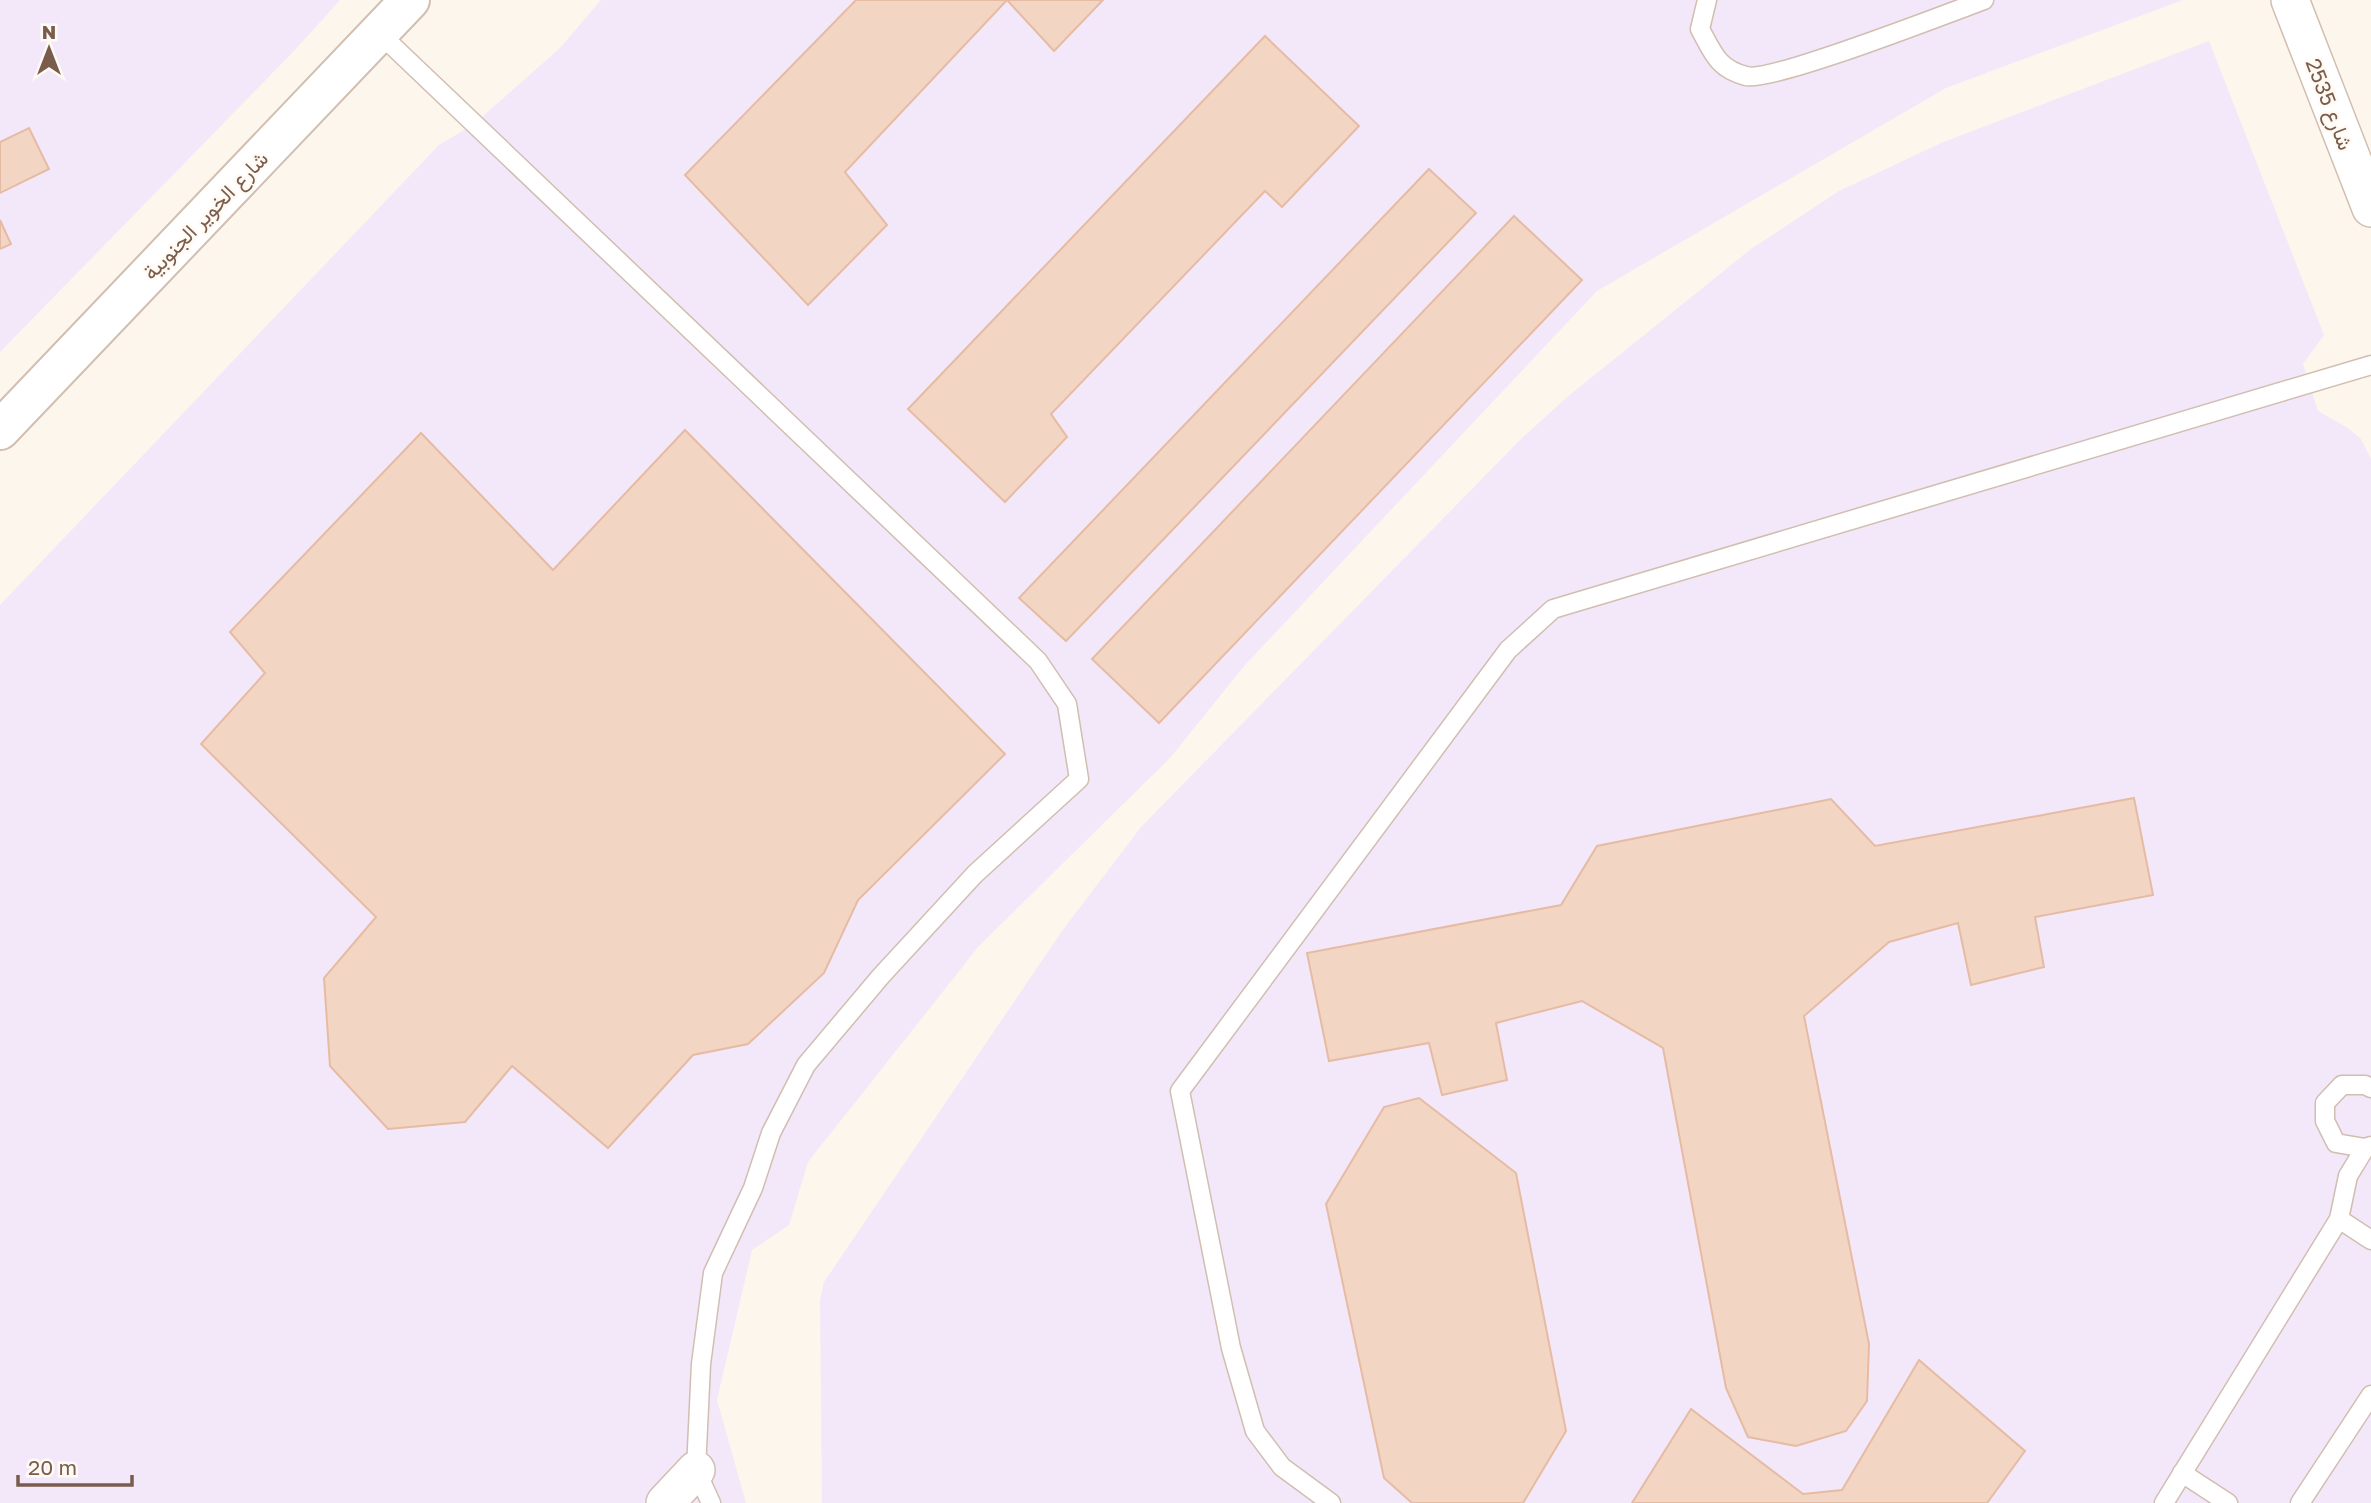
<svg xmlns="http://www.w3.org/2000/svg" width="2371" height="1503" font-family="'Golos Text',Vazirmatn,sans-serif">
<rect width="100%" height="100%" fill="#fdf6ec"/>
<g fill="#f3e8fa">
<path d="M0 0H340L294 51 0 352Z"/>
<path d="M601 0H2183L1946 88 1597 291 1245 665 1170 758 979 946 808 1162 789 1225 752 1250 717 1400 746 1503H0V605L439 145 474 124 559 49Z"/>
<path d="M2209 41 2324 335 2303 364 2318 411 2348 428 2361 439 2371 459V1503H822L820 1300 824 1282 1062 931 1141 827 1522 438 1566 398 1751 249 1839 191 1941 143Z"/>
</g>
<g fill="#f3d5c3" stroke="#e6bba3" stroke-width="2">
<path d="M856 0H1007L845 172 887 225 808 305 685 175Z"/>
<path d="M1007 0H1103L1054 51Z"/>
<path d="M1265 36 1359 126 1282 207 1265 191 1051 414 1067 437 1005 502 908 409Z"/>
<path d="M29 128 49 169 0 193V142Z"/>
<path d="M1429 169 1476 213 1066 641 1019 598Z"/>
<path d="M1514 216 1582 280 1159 723 1092 659Z"/>
<path d="M0 220 11 244 0 249Z"/>
<path d="M685 430 1005 754 858 900 824 973 748 1044 693 1055 608 1148 512 1066 465 1122 388 1129 330 1066 324 978 376 917 201 744 265 673 230 632 421 433 553 570Z"/>
<path d="M2134 798 2153 895 2035 917 2044 967 1971 985 1958 923 1889 942 1804 1016 1869 1344 1867 1401 1846 1431 1796 1446 1748 1437 1726 1388 1663 1048 1582 1001 1496 1023 1507 1080 1442 1095 1429 1043 1329 1061 1307 953 1561 905 1597 846 1831 799 1875 846Z"/>
<path d="M1419 1098 1516 1173 1566 1431 1523 1503H1412L1384 1478 1326 1204 1384 1107Z"/>
<path d="M1919 1360 2025 1451 1987 1503H1632L1691 1409 1803 1494 1842 1490Z"/>
</g>
<g fill="none" stroke-linecap="round" stroke-linejoin="round">
<g stroke="#d1beb0" stroke-width="21">
<g id="service">
<path d="M1707 0 1700 29C1713 53 1718 69 1746 76 1770 83 1948 13 1984 0"/>
<path d="M378 32 1038 661 1067 704 1079 779 975 874 881 976 806 1065 771 1133 753 1188 713 1273 701 1364 696 1470 711 1503"/>
<path d="M2371 1088 2365 1085H2342L2325 1103V1121L2336 1143 2365 1148 2371 1146"/>
<path d="M2339 1219 2371 1240"/>
<path d="M2182 1473 2228 1503"/>
<path d="M1331 1503 1282 1467 1255 1431 1231 1348 1180 1091 1508 650 1553 609 2371 365"/>
<path d="M2164 1503 2339 1219 2348 1176 2365 1148"/>
<path d="M2300 1503 2371 1395"/>
</g>
</g>
<g stroke="#d1beb0" stroke-width="40">
<g id="minor">
<path d="M2290 0 2371 208"/>
<path d="M665 1503 696 1470"/>
</g>
</g>
<g stroke="#d1beb0" stroke-width="42">
<path id="tertiary" d="M0 430 410 0"/>
</g>
<use href="#service" stroke="#fff" stroke-width="18"/>
<use href="#minor" stroke="#fff" stroke-width="37"/>
<use href="#tertiary" stroke="#fff" stroke-width="38"/>
</g>
<g text-anchor="middle" dominant-baseline="central" stroke-width="5" stroke-linejoin="round" paint-order="stroke">
<g font-size="21" fill="#7a5c4d" stroke="#fffaf3">
<text transform="translate(2330 104) rotate(69)">2535 شارع</text>
<text transform="translate(205 215) rotate(-46)">شارع الخوير الجنوبية</text>
</g>
</g>
<g transform="translate(49 49)" stroke="#fffaf3" stroke-width="5" paint-order="stroke">
<path d="M0-5L12 26L0 18L-12 26Z" fill="#7a5c4d"/>
<text y="-10" font-size="19" font-weight="bold" text-anchor="middle" fill="#7a5c4d">N</text>
</g>
<path d="M18 1475v10h114v-10" fill="none" stroke="#7a5c4d" stroke-width="3.5"/>
<text x="28" y="1475" font-size="21" fill="#7a5c4d" stroke="#fffaf3" stroke-width="5" paint-order="stroke">20 m</text>
</svg>
